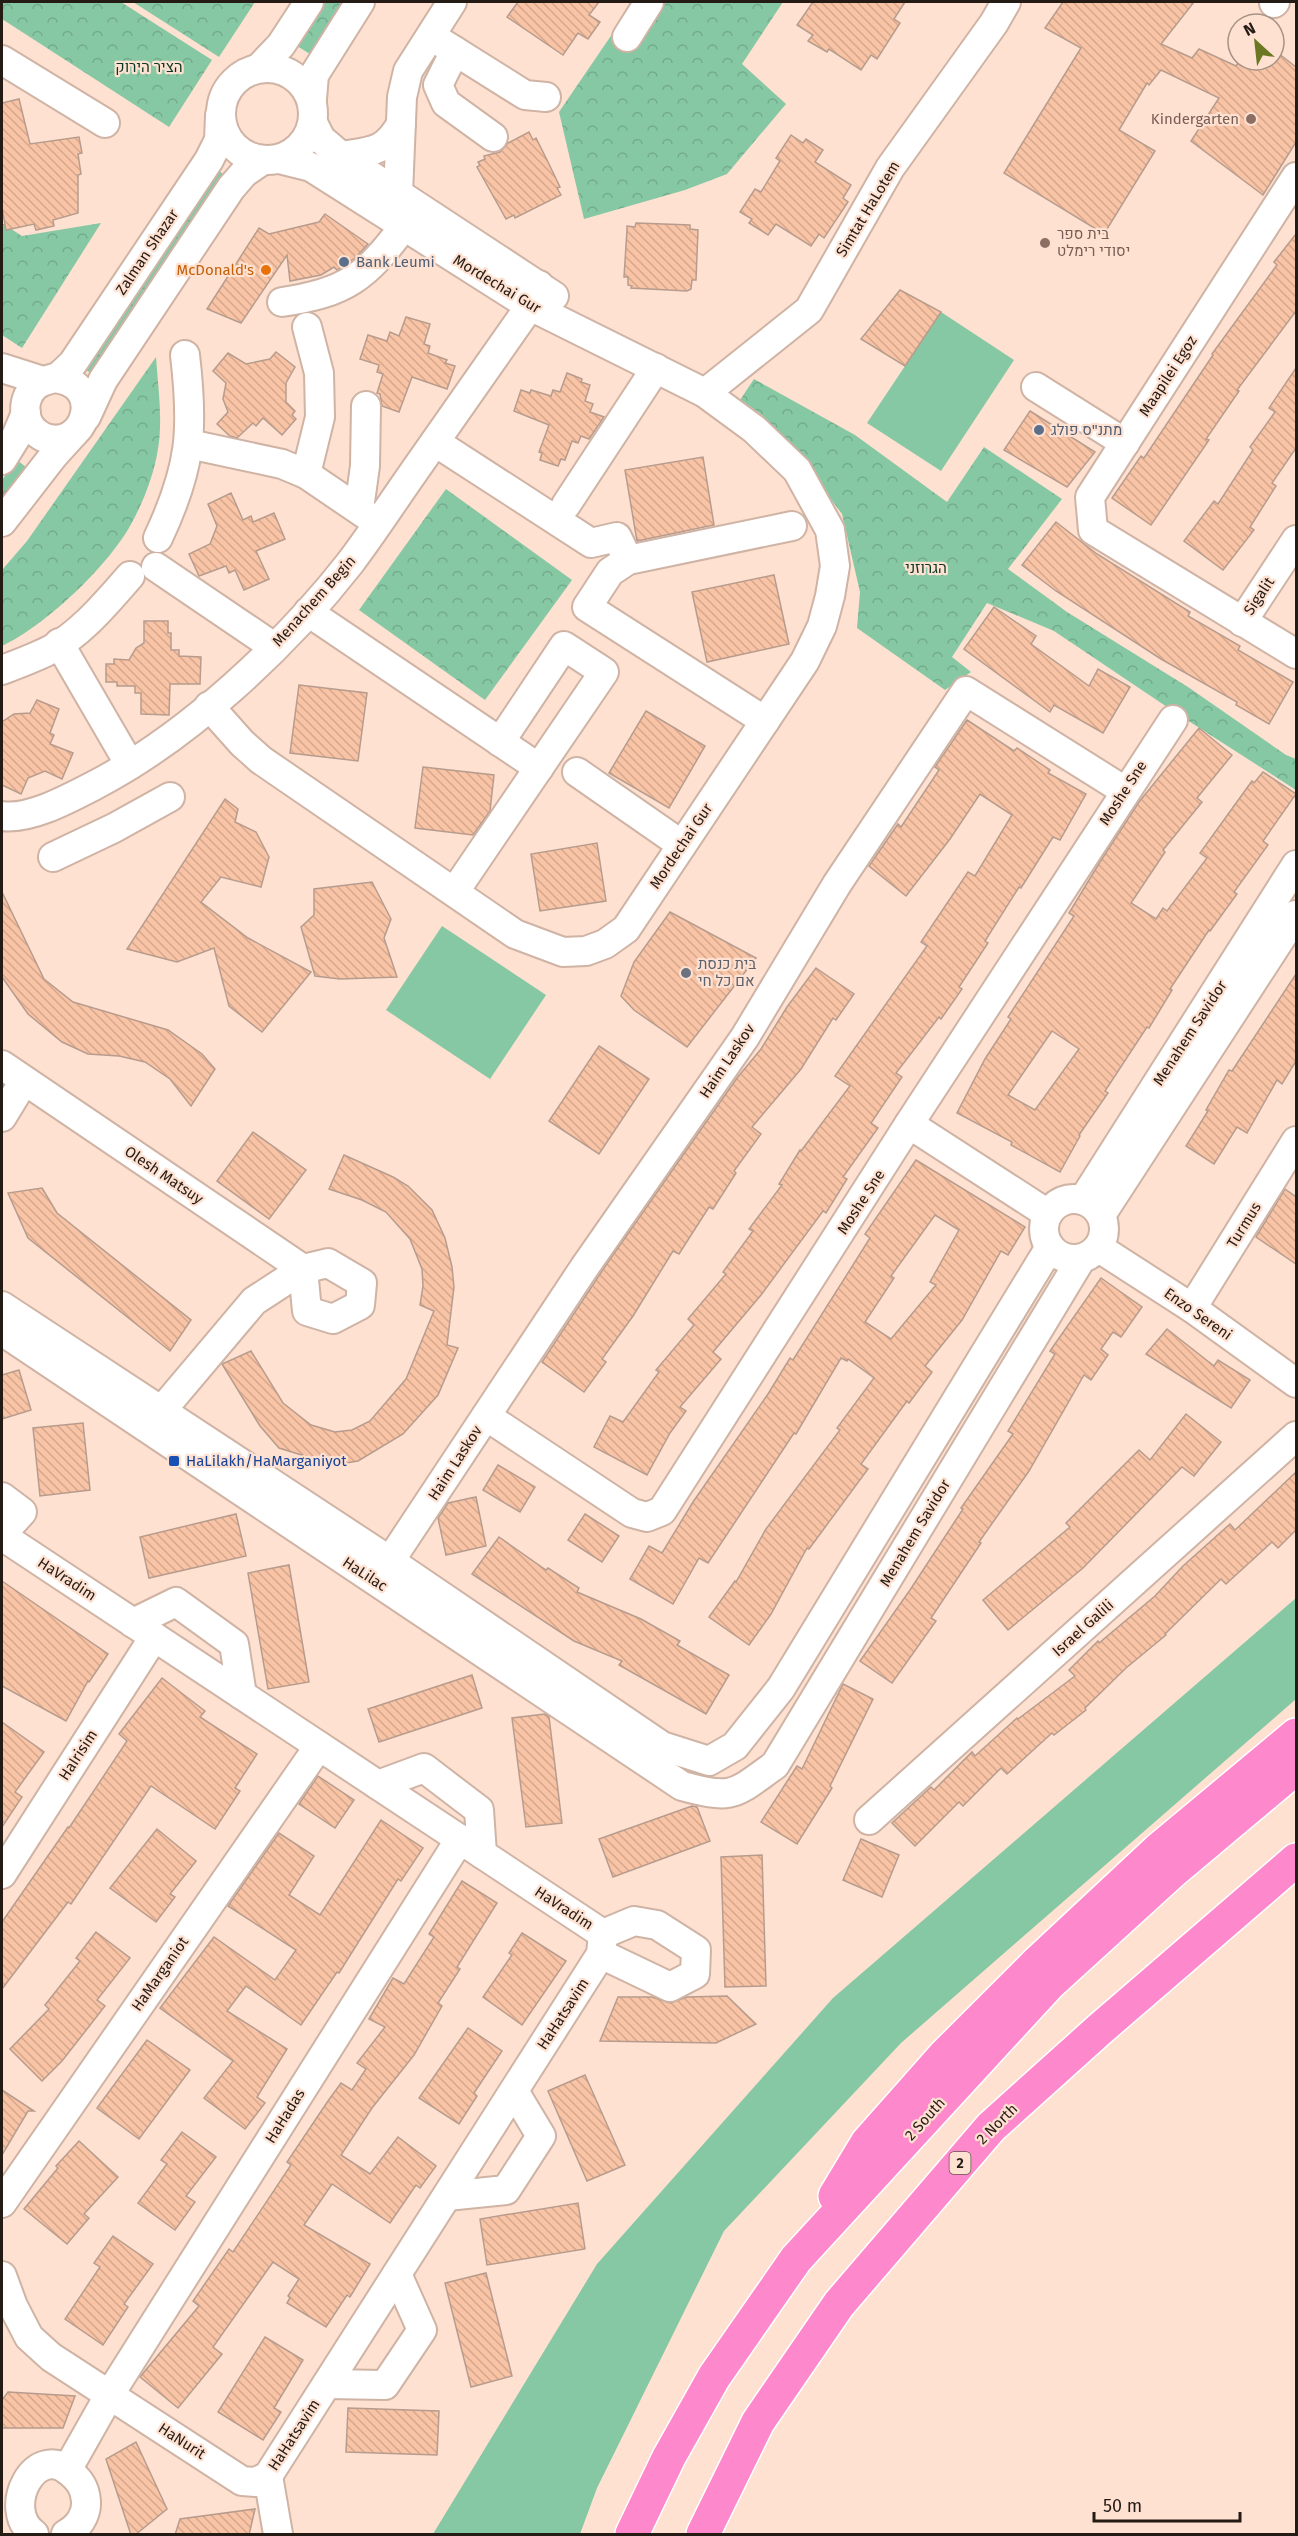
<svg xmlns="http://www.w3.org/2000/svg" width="1298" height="2536" font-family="'Fira Sans',Heebo,sans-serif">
<defs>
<pattern id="park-crowns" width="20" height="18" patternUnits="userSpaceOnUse" patternTransform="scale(1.5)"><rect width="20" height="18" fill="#86c8a4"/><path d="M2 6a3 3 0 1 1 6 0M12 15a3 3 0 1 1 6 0" fill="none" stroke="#74ab8c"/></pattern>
<pattern id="building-back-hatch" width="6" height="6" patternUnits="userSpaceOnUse" patternTransform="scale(1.5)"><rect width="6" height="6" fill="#f9c4a6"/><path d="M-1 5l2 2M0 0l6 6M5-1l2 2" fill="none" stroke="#d5a88e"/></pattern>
</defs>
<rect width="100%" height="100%" fill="#fee1d1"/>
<g fill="#86c8a4">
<path d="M941 312 1014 360 941 471 867 423Z"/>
<path d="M442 926 546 995 490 1079 386 1010Z"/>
<path d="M1296 1598V1699L901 2043 724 2231 597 2488 580 2534H433L597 2264 833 1998Z"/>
</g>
<g fill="url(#park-crowns)">
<path d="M2 2H121L212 60 169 127 2 19Z"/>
<path d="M133 2H255L219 57Z"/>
<path d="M326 2H344L310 54 297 46Z"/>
<path d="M634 2H783L742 64 786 104 727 174 685 190 584 219 559 112Z"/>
<path d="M215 168 227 177 94 375 81 367Z"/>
<path d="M2 223 22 236 101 223 22 348 2 335Z"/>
<path d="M156 357C158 387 163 419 158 449 154 475 143 503 130 526 107 567 45 626 2 646V570L27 541Z"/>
<path d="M754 379 855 435 947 502 984 447 1062 499 1008 569 1067 612 1188 687 1286 755 1296 759V790L1173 711 1054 631 987 603 952 657 971 672 945 690 857 628 860 592 842 514 794 450 761 414 740 400Z"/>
<path d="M17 460 31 471 2 508V480Z"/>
<path d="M446 489 572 580 485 700 359 610Z"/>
</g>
<g fill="url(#building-back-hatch)" stroke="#b79c8d" stroke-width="1.5" fill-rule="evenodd">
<path d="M518 2H599L589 15 600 22 588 39 578 33 563 55 507 17Z"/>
<path d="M813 2H905L894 19 900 23 877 59 871 55 861 70 829 49 827 52 808 41 813 35 797 25Z"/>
<path d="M1063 2H1194L1161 44 1192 58 1199 49 1236 66 1240 60H1274V50L1296 67V142L1263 195 1191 141 1219 98 1161 70 1149 85 1147 83 1119 130 1155 151 1104 234 1004 173 1081 48 1045 28Z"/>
<path d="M19 99 30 144 79 137 82 153 78 154 81 174 78 175V213L53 220 54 226 36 230 34 224 6 230 2 208V103Z"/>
<path d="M529 132 533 140 536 138 548 162 560 187 557 188 561 195 515 218 514 215 506 219 477 167 480 165 478 162 485 159 484 156 500 152 508 143Z"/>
<path d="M791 135 803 143 806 139 823 150 815 162 851 185 843 198 848 202 824 238 819 234 811 246 776 224 768 235 749 223 752 219 740 212 755 189 761 192 780 161 776 158Z"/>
<path d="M325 214 368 244 355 258 337 270 334 267 321 275 290 281 287 255 241 323 207 309 259 228 269 234 319 222Z"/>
<path d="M636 223 690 225V229L698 230 696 280H692L691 289 687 291 631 288 632 286 628 285V277H624L627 230V226L635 227Z"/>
<path d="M1296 234V311L1237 390 1239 391 1206 439 1209 440 1151 525 1112 498 1141 456 1144 458 1213 355 1212 354 1277 265 1274 262Z"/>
<path d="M900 290 941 312 905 366 861 339Z"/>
<path d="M406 317 430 324 424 344 430 346 428 353 447 360 445 363 455 366 447 389 412 377 399 412 382 406 380 394 377 393 383 374 377 372 379 365 360 359 368 335 387 341 390 332 399 336Z"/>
<path d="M276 352 295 367 286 383V402L295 411 292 415 296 419 282 435 263 418 256 426 253 423 237 438 230 436 217 424 228 412 223 399 226 383 213 371 228 353 246 364 270 359Z"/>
<path d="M1296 368V448L1272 483 1276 486 1250 527 1254 530 1223 570 1184 541 1214 501 1218 504 1253 450 1250 447 1275 412 1269 408Z"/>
<path d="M567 373 582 379 581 382 590 385 585 401 593 404 590 412 604 417 589 439 581 436 578 443 572 441 565 460 561 459 558 466 540 460 542 453 539 452 549 425 514 411 521 390 530 393 531 390 551 396 553 390 560 392Z"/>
<path d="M1030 411 1095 452 1067 487 1004 450Z"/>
<path d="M703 457 714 525 637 541 625 470Z"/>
<path d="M231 493 243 520 251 516 253 522 274 513 285 539 256 551 269 579 244 590 235 570 229 573 226 566 199 576 189 554 210 544 217 526 208 504Z"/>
<path d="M1056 522 1097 554 1190 612 1188 616 1240 646 1238 650 1293 682 1269 724 1236 705 1237 702 1161 659 1056 591 1022 565Z"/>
<path d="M774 575 789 644 707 662 692 592Z"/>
<path d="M994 607 1036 636 1031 644 1089 686 1098 669 1130 687 1103 733 1054 705 1050 712 964 649Z"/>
<path d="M144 621H168V633H171V650H179V656L201 657 200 684H170L169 715 141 714V693H135V686H117V682H106V664H114V659L129 660 136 648 144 643Z"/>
<path d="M299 685 367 693 358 761 290 753Z"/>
<path d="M37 700 59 709 50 733 54 735 50 744 73 753 62 779 45 771 28 778 21 794 2 785V722L14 714 30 713Z"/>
<path d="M646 711 705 746 669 808 609 773Z"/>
<path d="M967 720 1014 751 1017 748 1050 770 1048 773 1086 794 1060 840 1053 837 1021 888 1019 887 985 941 988 943 959 987 962 989 941 1019 939 1017 896 1073 902 1077 871 1123 878 1128 843 1177 847 1179 826 1213 823 1211 761 1295 713 1352 721 1359 680 1407 686 1411 670 1433 647 1475 594 1447 610 1416 623 1422 659 1372 656 1370 694 1325 688 1319 726 1274 723 1272 753 1231 749 1229 782 1185 779 1184 800 1150 801 1151 850 1086 835 1076 927 946 921 942 968 872 975 876 1012 815 980 794 950 839 906 896 869 866 898 824 901 827 939 770 935 767Z"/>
<path d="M1199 728 1232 755 1197 798 1202 802 1163 850 1165 852 1131 903 1156 919 1163 908 1167 911 1207 858 1200 853 1252 781 1254 783 1263 772 1296 794 1263 841 1268 845 1234 892 1237 894 1210 931 1209 930 1170 989 1172 990 1149 1028 1147 1027 1105 1091 1108 1093 1079 1135 1080 1136 1060 1172 1011 1145 1012 1142 957 1113 985 1059 1011 1019 1008 1017 1074 916 1069 913 1100 862 1139 802ZM1052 1031 1079 1049 1035 1110 1008 1095Z"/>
<path d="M423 767 494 775 490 811 473 835 415 828Z"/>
<path d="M225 799 238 809 235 822 256 832 269 857 261 887 221 877 201 902 248 938 311 972 262 1032 229 1006 214 948 177 962 127 949Z"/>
<path d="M597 843 606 901 540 911 531 854Z"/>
<path d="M372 882 391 919 384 938 397 977 340 979 315 976 301 927 314 915V889Z"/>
<path d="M2 892 44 979 73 1002 168 1030 202 1054 215 1069 191 1106 170 1079 145 1062 119 1056 88 1054 62 1042 28 1014 2 977Z"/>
<path d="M670 912 756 958 687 1047 634 1010 621 996 634 962Z"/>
<path d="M816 968 854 994 836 1020 833 1018 801 1069 752 1127 761 1134 734 1171 736 1173 713 1209 709 1207 679 1254 673 1251 633 1316 602 1359 606 1362 584 1392 542 1362 606 1265 737 1078 761 1049 787 1007Z"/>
<path d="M1296 974V1061L1282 1084 1277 1080 1247 1133 1237 1127 1214 1164 1186 1146 1208 1111 1206 1110 1229 1070 1232 1071Z"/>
<path d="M599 1046 649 1079 599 1154 549 1121Z"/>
<path d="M253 1132 306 1170 269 1219 217 1181Z"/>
<path d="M344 1155 393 1177 408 1186 432 1210 445 1238 452 1267 454 1287 447 1345 458 1348 438 1395 403 1434 358 1461 334 1465 279 1448 260 1426 222 1364 251 1351 283 1403 311 1425 335 1432 352 1430 370 1421 406 1379 434 1311 420 1305 423 1286 422 1269 410 1239 386 1212 362 1200 329 1189Z"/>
<path d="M916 1160 1025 1227 1008 1255 1001 1251 962 1320 925 1366 932 1372 909 1403 907 1401 861 1464 868 1469 809 1549 807 1548 771 1614 749 1645 709 1617 735 1581 736 1582 766 1529 840 1430 837 1428 874 1378 848 1359 847 1361 841 1358 796 1434 794 1433 708 1563 699 1558 673 1604 630 1579 649 1546 662 1553 693 1502 768 1394 790 1358 793 1360 870 1238 865 1234ZM935 1215 959 1230 930 1282 936 1285 891 1339 865 1322 894 1278 891 1276Z"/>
<path d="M42 1188 57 1213 191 1320 170 1351 28 1238 8 1193Z"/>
<path d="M1285 1189 1296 1197V1264L1256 1237Z"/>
<path d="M1101 1278 1142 1307 1121 1337 1113 1332 1101 1349 1108 1355 1091 1380 1084 1375 1029 1471 979 1542 981 1543 931 1618 936 1621 892 1683 860 1661 910 1590 963 1509 961 1508 1013 1434 1008 1431 1055 1354 1050 1351Z"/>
<path d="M1167 1329 1214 1366 1218 1360 1250 1380 1231 1408 1146 1354Z"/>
<path d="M19 1370 31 1410 2 1419V1375Z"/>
<path d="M1186 1414 1221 1442 1194 1476 1182 1467 1083 1568 1008 1630 983 1600 1070 1527 1066 1523 1139 1450 1150 1460Z"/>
<path d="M83 1423 90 1490 40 1496 33 1428Z"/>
<path d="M498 1465 535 1487 520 1512 483 1490Z"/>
<path d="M1296 1472V1530L1278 1548 1272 1542 1226 1584 1221 1579 1165 1634 1166 1635 1126 1668 1085 1708 1086 1710 1054 1735 1052 1733 1007 1774 1001 1768 963 1806 959 1802 915 1846 892 1823 931 1787 934 1790 972 1752 975 1756 1017 1718 1018 1719 1075 1676 1069 1670 1098 1641 1099 1643 1155 1596 1183 1566 1230 1524 1235 1530Z"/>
<path d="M476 1497 486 1546 446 1555 438 1518 448 1503Z"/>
<path d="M236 1514 246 1556 149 1578 140 1537Z"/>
<path d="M585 1514 619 1536 602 1562 568 1540Z"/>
<path d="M499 1537 546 1570 548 1568 579 1588 577 1592 641 1619 680 1641 677 1645 729 1675 706 1714 619 1665 622 1661 574 1641 472 1574Z"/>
<path d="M289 1565 309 1682 268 1689 248 1573Z"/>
<path d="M2 1581 108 1654 89 1682 88 1681 66 1721 2 1686Z"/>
<path d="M472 1675 482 1708 379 1742 368 1709Z"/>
<path d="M162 1678 205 1711 200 1717 257 1754 235 1788 240 1791 215 1829 151 1786 71 1904 68 1902 2 1989V1922L68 1827 69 1828 127 1741 119 1734Z"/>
<path d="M843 1684 873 1699 830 1786 832 1788 797 1844 761 1822 797 1766 802 1769Z"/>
<path d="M545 1714 549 1717 562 1823 526 1827 512 1718Z"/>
<path d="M2 1722 44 1752 15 1792 22 1797 2 1827Z"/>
<path d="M318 1776 354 1800 335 1828 299 1804Z"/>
<path d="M692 1806 697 1807 710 1841 613 1877 599 1839Z"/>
<path d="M381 1820 423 1848 401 1881 398 1879 339 1973 337 1972 301 2025 246 1986 227 2011 287 2049 257 2097 265 2103 245 2129 204 2098 233 2061 160 2008 214 1937 275 1980 296 1950 228 1906 279 1833 314 1856 289 1895 320 1915Z"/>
<path d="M157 1829 196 1861 170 1894 175 1897 156 1922 110 1888Z"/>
<path d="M861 1839 899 1855 882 1897 843 1880Z"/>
<path d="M762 1855 766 1986 725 1987 721 1857Z"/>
<path d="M462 1881 497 1903 457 1967 460 1969 438 2003 442 2006 414 2055 372 2108 341 2155 370 2174 398 2137 436 2166 420 2188 416 2185 390 2223 332 2184 304 2225 370 2264 350 2297 347 2295 326 2327 287 2303 290 2298 288 2296 299 2279 273 2262 213 2347 222 2354 178 2408 140 2377 199 2306 193 2301 229 2249 233 2252 291 2165 287 2162 328 2101 341 2083 352 2090 366 2069 357 2063 385 2027 369 2019 393 1978 404 1984 434 1937 429 1934Z"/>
<path d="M96 1932 130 1958 97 2000 105 2006 62 2061 42 2081 10 2049 49 2009 45 2005 80 1961 76 1958Z"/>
<path d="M522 1933 566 1961 522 2025 483 1997 512 1955 509 1953Z"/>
<path d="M727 1996 756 2024 716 2043 600 2041 618 1997H652L670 2003 687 1997Z"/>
<path d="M468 2028 502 2051 474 2093 477 2096 459 2124 419 2098Z"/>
<path d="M147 2040 190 2070 139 2139 97 2108Z"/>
<path d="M585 2075 625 2165 587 2181 548 2091Z"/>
<path d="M2 2090 34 2111H28L2 2155Z"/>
<path d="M182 2132 216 2157 186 2196 195 2202 175 2230 138 2203 167 2164 161 2160Z"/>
<path d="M79 2141 118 2177 84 2214 89 2218 67 2244 24 2209 58 2168 56 2166Z"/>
<path d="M578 2203 585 2249 487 2265 480 2219Z"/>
<path d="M113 2236 153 2264 124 2304 128 2307 103 2345 65 2319 100 2267 94 2263Z"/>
<path d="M486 2273 512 2376 471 2387 445 2283Z"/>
<path d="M265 2337 303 2360 274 2408 281 2412 263 2440 218 2412Z"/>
<path d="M8 2392 75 2396 63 2428H2V2400Z"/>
<path d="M348 2408 439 2411 437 2455 346 2452Z"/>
<path d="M136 2442 167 2509 135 2535H131L106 2459Z"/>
<path d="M255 2509 249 2535H175L180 2519Z"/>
</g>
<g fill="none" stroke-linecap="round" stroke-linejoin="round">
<g stroke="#cfb3a4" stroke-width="32">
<g id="minor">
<path d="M1274 3 1275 2"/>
<path d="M431 36 525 95 546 97"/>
<path d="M627 37 649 2"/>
<path d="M455 51 438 85 446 103 493 137"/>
<path d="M2 60 105 123"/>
<circle cx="267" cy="114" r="46"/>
<path d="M259 68 281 45 309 2"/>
<path d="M312 99 314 75 360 2"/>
<path d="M313 123 321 139 341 156 554 296"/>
<path d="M341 156C371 151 385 153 401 124"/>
<path d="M1296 177 1090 497 1093 530 1296 654"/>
<path d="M398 194 402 97 408 71 452 2"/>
<path d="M282 302C346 293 366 277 404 226"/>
<path d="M2 368 43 381"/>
<path d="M54 378C108 383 85 454 43 437 35 433 28 425 26 416 23 403 29 387 42 382 48 379 54 379 59 376 64 372 69 367 73 363L209 160 219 140 220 115"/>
<path d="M1036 387 1125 443"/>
<path d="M705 393 809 310 890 168 994 23 1006 2"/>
<path d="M86 417 103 380 231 188 244 173 263 160"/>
<path d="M435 442 591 543 617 537 628 560"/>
<path d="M189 444 282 464 306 474 378 523"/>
<path d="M2 460 15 439 26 413"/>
<path d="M306 474 320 417 319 373 307 327"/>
<path d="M566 505 656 368"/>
<path d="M359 509 365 466 366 406"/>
<path d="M2 522 54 455 74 433"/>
<path d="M158 538C191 468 194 431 185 355"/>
<path d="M156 567 274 647"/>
<path d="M308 612 539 768"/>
<path d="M1242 622 1296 540"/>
<path d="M59 643 130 765"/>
<path d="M2 670C18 664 34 658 50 650 81 634 107 602 130 576"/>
<path d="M209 706 242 743 261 760 515 934 563 952 586 951 605 944 626 929 805 661 822 626 830 596 835 566 830 530 797 470 754 429 705 393 530 306 311 167 279 159"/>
<path d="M765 721 587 607 610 572 628 560 792 526"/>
<path d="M577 772 682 845"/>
<path d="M2 816C30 820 70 798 95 785 189 736 285 646 350 563 372 534 392 503 413 473 452 417 491 362 530 306L539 285"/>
<path d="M53 857 114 828 170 797"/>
<path d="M455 891 604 672 564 646 500 742"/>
<path d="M2 1065 303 1269 254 1301 162 1410"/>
<path d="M2 1117 24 1081"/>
<path d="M909 1124 1048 1214"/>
<circle cx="1074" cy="1229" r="30"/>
<path d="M1083 1200 1296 865"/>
<path d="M1101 1215 1296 915"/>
<path d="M1099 1248 1192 1308 1296 1383"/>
<path d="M328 1263 362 1283 360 1305 333 1319 307 1311 303 1269Z"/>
<path d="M2 1306 390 1561 662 1746 709 1761 735 1746 781 1688 1050 1247"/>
<path d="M1192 1308 1296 1141"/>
<path d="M2 1331 682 1786C734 1800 733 1795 775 1765L1081 1259"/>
<path d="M486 1416 632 1513 647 1517 662 1511 909 1124 1173 720"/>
<path d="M2 1497 22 1512 2 1534"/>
<path d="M2 1536 603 1934"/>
<path d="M380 1576 584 1268 745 1037 837 884 966 691 1125 791"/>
<path d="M133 1623 176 1602 234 1644 242 1695"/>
<path d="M378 1785 424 1768 479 1810 482 1854"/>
<path d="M869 1820 1296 1436"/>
<path d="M2 1874 154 1637"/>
<path d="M601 1954 670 1987 695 1974 696 1950 657 1925 634 1921 603 1934"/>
<path d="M447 2196 506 2190 541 2136 514 2091"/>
<path d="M2 2203 319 1746"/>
<path d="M2 2276 13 2306 29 2337 51 2357 242 2481 256 2482 268 2476 601 1954 603 1934"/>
<path d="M327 2384 385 2385 422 2330 397 2274"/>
<path d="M67 2470 110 2394 460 1839"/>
<path d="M268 2476 278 2534"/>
<path d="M34 2534C0 2510 35 2440 71 2473 80 2481 85 2488 86 2501 87 2515 78 2528 66 2534"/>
</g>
</g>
<g stroke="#fff" stroke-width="36">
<g id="highway">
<path d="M835 2196 867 2143 944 2056 1038 1962 1158 1850 1296 1735"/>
<path d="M632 2534 669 2457 714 2377 796 2259 1049 1984 1173 1871 1296 1768"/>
<path d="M703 2534 758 2422 839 2304 991 2127 1100 2029 1296 1860"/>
</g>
</g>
<use href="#minor" stroke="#fff" stroke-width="28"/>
<use href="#highway" stroke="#fe88cc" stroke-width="33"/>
</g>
<g fill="#8d6e63" stroke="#fee1d1" stroke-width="2">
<circle cx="1251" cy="119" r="6"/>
<circle cx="1045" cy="243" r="6"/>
</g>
<g fill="#5c6f8a" stroke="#fee1d1" stroke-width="2">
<circle cx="344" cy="262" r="6"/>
<circle cx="1039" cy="430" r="6"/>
</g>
<circle fill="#e8710a" stroke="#fee1d1" stroke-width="2" cx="266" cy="270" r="6"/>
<circle fill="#6b7280" stroke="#fee1d1" stroke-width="2" cx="686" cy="973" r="6"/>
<rect fill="#1a4fb4" stroke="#fee1d1" stroke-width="2" x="168" y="1455" width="12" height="12" rx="3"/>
<g text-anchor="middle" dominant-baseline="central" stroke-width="4.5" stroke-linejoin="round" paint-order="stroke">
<rect fill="#fee1d1" stroke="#66564d" stroke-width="1.5" x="949.5" y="2152" width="21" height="22" rx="4.5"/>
<g font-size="14" font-weight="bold" fill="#251b15">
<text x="960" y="2163">2</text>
</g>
<g font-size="15" fill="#083622" stroke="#fee1d1">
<text x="149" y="67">הציר הירוק</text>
<text x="926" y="568">הגרוזני</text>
</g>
<g font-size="15" fill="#785e54" stroke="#fee1d1" text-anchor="end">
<text x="1239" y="119">Kindergarten</text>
<text x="1057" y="234" text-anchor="start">בית ספר<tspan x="1057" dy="17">יסודי רימלט</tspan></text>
</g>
<g font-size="15" fill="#251b15" stroke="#fee1d1">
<text transform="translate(868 209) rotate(-59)">Simtat HaLotem</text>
<text transform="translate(147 252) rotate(-56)">Zalman Shazar</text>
<text transform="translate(497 284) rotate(31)">Mordechai Gur</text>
<text transform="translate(1168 376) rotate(-57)">Maapilei Egoz</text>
<text transform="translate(1259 596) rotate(-56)">Sigalit</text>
<text transform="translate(314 601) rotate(-48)">Menachem Begin</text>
<text transform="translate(1123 793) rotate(-57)">Moshe Sne</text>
<text transform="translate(681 846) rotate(-56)">Mordechai Gur</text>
<text transform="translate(1190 1033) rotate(-57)">Menahem Savidor</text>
<text transform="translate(727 1061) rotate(-56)">Haim Laskov</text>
<text transform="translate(164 1175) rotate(34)">Olesh Matsuy</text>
<text transform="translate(861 1202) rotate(-57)">Moshe Sne</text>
<text transform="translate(1244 1225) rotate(-58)">Turmus</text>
<text transform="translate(1198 1314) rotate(35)">Enzo Sereni</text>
<text transform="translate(455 1463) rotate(-57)">Haim Laskov</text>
<text transform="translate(915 1533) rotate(-59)">Menahem Savidor</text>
<text transform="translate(365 1574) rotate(33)">HaLilac</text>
<text transform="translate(67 1579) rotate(33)">HaVradim</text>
<text transform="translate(1083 1628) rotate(-42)">Israel Galili</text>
<text transform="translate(78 1755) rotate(-57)">HaIrisim</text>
<text transform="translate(564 1908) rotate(33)">HaVradim</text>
<text transform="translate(160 1974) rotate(-55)">HaMarganiot</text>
<text transform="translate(563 2014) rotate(-57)">HaHatsavim</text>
<text transform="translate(285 2116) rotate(-58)">HaHadas</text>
<text transform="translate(925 2119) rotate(-48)">2 South</text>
<text transform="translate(997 2124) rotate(-45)">2 North</text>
<text transform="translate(294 2435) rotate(-57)">HaHatsavim</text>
<text transform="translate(182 2441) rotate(33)">HaNurit</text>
</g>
<g font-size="15" fill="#4e5e75" stroke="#fee1d1" text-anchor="start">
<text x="356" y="262">Bank Leumi</text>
<text x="1051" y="430">מתנ"ס פולג</text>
</g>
<g font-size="15" fill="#c56008" stroke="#fee1d1" text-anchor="end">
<text x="254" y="270">McDonald's</text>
</g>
<g font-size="15" fill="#5b616d" stroke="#fee1d1" text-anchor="start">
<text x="698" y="964">בית כנסת<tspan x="698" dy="17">אם כל חי</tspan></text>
</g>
<g font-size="15" fill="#164399" stroke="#fee1d1" text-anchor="start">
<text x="186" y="1461">HaLilakh/HaMarganiyot</text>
</g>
</g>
<rect width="1298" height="2536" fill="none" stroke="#251b15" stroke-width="6"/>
<g transform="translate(1256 42) rotate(333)"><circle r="28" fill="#fee1d1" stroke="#a79286" stroke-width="1.5"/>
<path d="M0-4.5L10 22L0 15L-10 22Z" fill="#6b7723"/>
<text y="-9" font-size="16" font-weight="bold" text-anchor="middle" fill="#251b15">N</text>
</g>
<path d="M1094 2512v9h146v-9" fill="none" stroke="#251b15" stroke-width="3"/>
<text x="1103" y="2512" font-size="18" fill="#251b15" stroke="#fee1d1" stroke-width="4.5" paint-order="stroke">50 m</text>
</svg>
